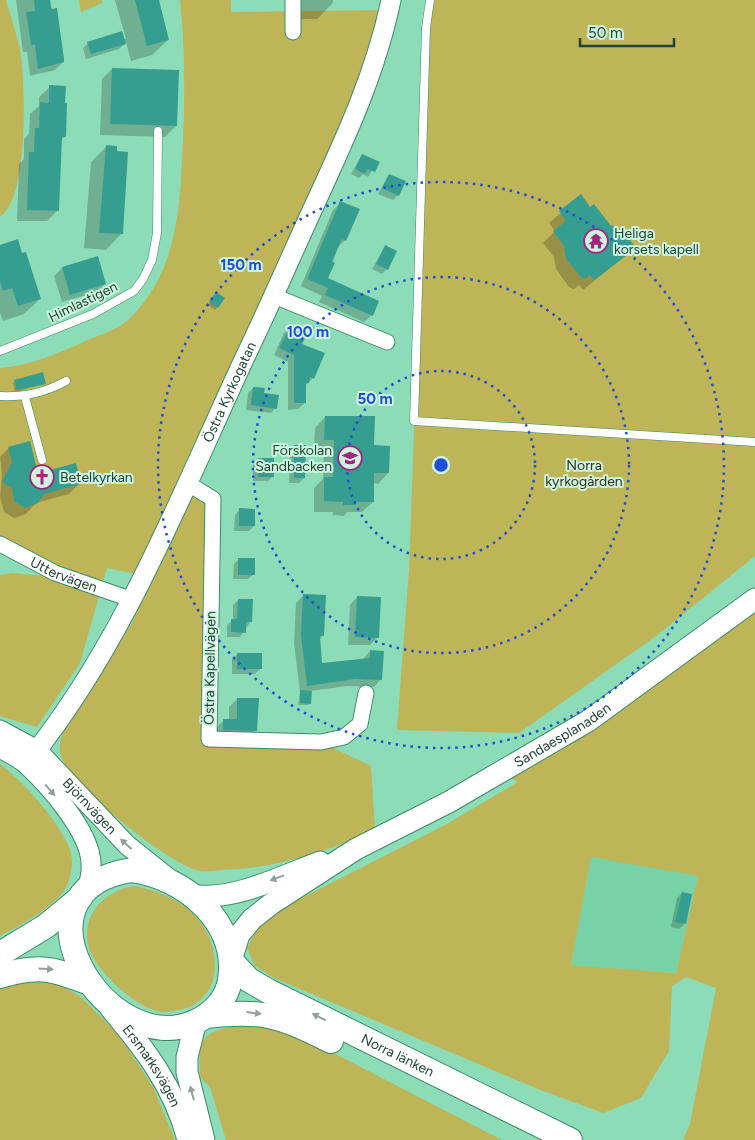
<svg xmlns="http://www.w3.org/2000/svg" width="755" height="1140" font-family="Figtree,sans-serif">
<rect width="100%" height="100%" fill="#8cddb7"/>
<path fill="#77d2a8" d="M591 856 698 876 676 973 571 965Z"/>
<g fill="#beb458" fill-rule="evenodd">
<path d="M0 0H6C11 18 18 37 21 55 25 89 29 198 0 217Z"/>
<path d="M79 0H102V3L81 12Z"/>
<path d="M180 0H231V12L389 10 379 51 187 483 213 499 209 739 321 742 371 766 375 830C327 852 273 869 221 870 214 871 206 872 199 871 167 863 71 786 61 756 57 744 63 734 67 723L132 623 151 577 107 568 80 663 37 727 0 716V575L12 573 67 578 0 543V368C28 366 58 354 83 342 96 336 117 330 127 321 179 272 180 206 183 141 185 94 185 47 180 0Z"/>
<path d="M430 0H755V556L656 636 519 733 397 730 409 570Z"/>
<path d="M755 599V1140H683L690 1124 716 988 686 977 672 986 669 1051 641 1098 603 1113 538 1089 274 978 255 966 247 948 259 926 290 904 445 825 518 782 500 773ZM591 857 698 876 676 973 571 965Z"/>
<path d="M0 764C21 779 72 834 72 860 72 867 71 877 68 883 61 904 19 926 0 936Z"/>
<path d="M134 886C156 890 182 900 197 918 221 944 225 998 183 1009 178 1010 171 1012 165 1012 139 1012 96 971 89 948 80 915 104 891 134 886Z"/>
<path d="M48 978 81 997 119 1035 153 1087 175 1140H0V982Z"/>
<path d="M252 1025 275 1029 322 1047 502 1140H226L210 1087 200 1077C201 1068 198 1053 201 1045 209 1026 235 1027 252 1025Z"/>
</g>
<g fill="#0003">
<path d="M16 0H50L63 62 55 70 30 76 27 52H23Z"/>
<path d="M115 0H158L168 40 152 55 131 61 126 42 119 49 86 59 83 48 88 43 126 39Z"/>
<path d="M291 0H333V3L317 19H291Z"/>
<path d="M112 69 176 126 165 137 100 135 102 79Z"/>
<path d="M50 87 65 136 60 141 57 211 47 221H17L19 164 24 159V139L29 134 30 114 39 106V97Z"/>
<path d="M106 147 116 152 126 153 121 234 106 250 84 248 91 162Z"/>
<path d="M362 155 378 162 368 177 363 174 359 178 351 174Z"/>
<path d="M389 175 398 195 393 200 378 194Z"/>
<path d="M581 196 590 208 635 248 583 290 579 285 574 289 569 287 556 269 554 257 543 243 555 231 549 223Z"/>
<path d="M341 203 345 240 338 247 327 279 372 315 364 322 319 302 322 296 301 286 333 210Z"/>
<path d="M0 246 40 299 24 314 3 321 0 313Z"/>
<path d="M385 247 387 269 382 274 372 269Z"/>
<path d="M97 258 105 284 97 292 62 302 54 276 62 268Z"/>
<path d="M214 296 224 298 215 310 208 305Z"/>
<path d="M291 326 301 344 313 378 305 386V403L298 409 288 410V362L274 355 284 333Z"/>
<path d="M15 381 45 383 15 392 13 383Z"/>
<path d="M253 388 263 394 276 408 271 413 246 410 248 393Z"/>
<path d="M325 417 373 447 388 473 378 484 373 483V502L362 512H347L344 516 333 515V512H314V488L323 479 324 451 314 450 315 428Z"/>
<path d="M295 447 304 478 299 483H289L290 452Z"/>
<path d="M9 448 46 472 80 483 69 494 36 503 26 514 14 518 4 512 0 497 2 473 0 457Z"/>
<path d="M258 460 273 476 268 481H253V465Z"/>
<path d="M240 509 254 526 249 531H234L235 515Z"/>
<path d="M239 559 254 574 248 579H233L234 564Z"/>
<path d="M304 595 323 635 319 640 321 664 363 659 370 651 381 679 374 687 347 686 310 691V703L308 705H298L300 692 294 643 296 603Z"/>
<path d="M357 597 378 637 370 645H348L350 605Z"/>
<path d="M238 600 251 621 240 637H227V625L233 620V605Z"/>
<path d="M238 654 260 669 255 674H232V659Z"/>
<path d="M237 699 256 730 248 738 216 737V728L224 720H229V707Z"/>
<path d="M682 893 684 924 679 929 671 927 677 898Z"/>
</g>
<g fill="#369e91">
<path d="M34 0H50L51 9 57 8 64 59V62L38 69 35 45H31L26 12 35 11Z"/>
<path d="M135 0H159L169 40 147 46Z"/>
<path d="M122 31 126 44 91 54 87 42Z"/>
<path d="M112 68 179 70 177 126 110 124Z"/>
<path d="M49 85 66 86 65 103H67L66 137H62L59 211 27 210 29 152H34L35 128H39L40 102 49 103Z"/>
<path d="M106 145 117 146V151L128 152 123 234 99 233Z"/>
<path d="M362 154 380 162 375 172 367 169 365 174 355 169Z"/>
<path d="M389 174 406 181 399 196 382 188Z"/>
<path d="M581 194 590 207 594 204 611 226 613 225 618 231 621 228 636 248 594 280 590 275 585 279 580 276 566 259 564 246 553 231 566 221 559 211Z"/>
<path d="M340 201 360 209 346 241 342 239 332 261 335 263 328 278 379 301 373 316 325 295 328 288 307 279Z"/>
<path d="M18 239 22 253 26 252 41 299 18 306 12 288 3 291 0 281V245Z"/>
<path d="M385 245 397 251 388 270 376 264Z"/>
<path d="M98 256 106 284 70 295 62 267Z"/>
<path d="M216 292 225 298 218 308 209 302Z"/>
<path d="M291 325 308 333 302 344 325 353 314 379 310 377 309 383H306V403H294V355L279 348Z"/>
<path d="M43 372 46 384 17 390 14 380Z"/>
<path d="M253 387 265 388 264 393 279 395 277 409 251 405Z"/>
<path d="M325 416H375L374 445 390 446 389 473H374V502H356V505H343V502L324 501V477H333L334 440H324Z"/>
<path d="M30 441 36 465 46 471 76 463 81 484 44 494 38 503 25 508 14 501 12 488 2 482 12 462 8 447Z"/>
<path d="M294 445H306L305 478H294Z"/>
<rect x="258" y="458" width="16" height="19"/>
<path d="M239 508 255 509V526H239Z"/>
<rect x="238" y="558" width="17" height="17"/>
<path d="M303 594 326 595 324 636H320L322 663 370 658V650L384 651 382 680 355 679 307 686 301 635Z"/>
<path d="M357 596 381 597 379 638 355 637Z"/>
<path d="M238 599H253L252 622H246V633L231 632V619H237Z"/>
<rect x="237" y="653" width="25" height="16"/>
<path d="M300 690 312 691 311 704 300 703Z"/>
<path d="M237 698H259L257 731 223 730V719H237Z"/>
<path d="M682 892 692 894 686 924 675 922Z"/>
</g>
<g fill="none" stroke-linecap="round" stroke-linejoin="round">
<g stroke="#3b8c6a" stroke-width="9">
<g id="service">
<path d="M430 0 426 28 414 421 755 442"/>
<path d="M0 351 93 314 134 291 143 279 152 260 157 233 158 131"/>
<path d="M0 396C25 397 44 393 66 381"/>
<path d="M25 397 42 460"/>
</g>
</g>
<g stroke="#3b8c6a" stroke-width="17">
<g id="minor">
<path d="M293 0V32"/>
<path d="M274 296 387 342"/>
<path d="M187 483 213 499 209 739 321 742 344 737 360 724 366 693"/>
<path id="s1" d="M0 544 55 573 130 599"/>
</g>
</g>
<g stroke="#3b8c6a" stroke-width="21">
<g id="tertiary">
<path id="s2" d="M0 730 37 750 127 845 167 877"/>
<path d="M0 748C9 753 19 758 26 764 49 785 91 833 91 864 92 873 89 883 87 891"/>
<path id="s3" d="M26 764C124 644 181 494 246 355 270 305 292 254 315 204 346 137 376 72 391 0"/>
</g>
</g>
<g stroke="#3b8c6a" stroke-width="23">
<g id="secondary">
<path d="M192 895C233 902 282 876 320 862"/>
<path id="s4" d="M232 957 239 935 252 919 271 904 356 849 449 802 588 721 755 599"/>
<path id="s5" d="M111 1009C145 1049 175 1088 188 1140"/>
<path d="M196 1021 187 1057V1072L204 1140"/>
</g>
</g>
<g stroke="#3b8c6a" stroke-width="26">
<g id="trunk">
<path d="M132 870C185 877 239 923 230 980 227 999 213 1014 195 1022 107 1062 1 890 132 870Z"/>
<path d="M0 954 46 926 80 898"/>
<path id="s6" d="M233 963 249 980 268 991 570 1140"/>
<path d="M0 976C40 964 53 969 90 983"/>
<path d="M206 1016C264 1009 280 1016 331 1041"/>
</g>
</g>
<use href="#service" stroke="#fff" stroke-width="8"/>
<use href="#minor" stroke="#fff" stroke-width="15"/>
<use href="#tertiary" stroke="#fff" stroke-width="19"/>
<use href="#secondary" stroke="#fff" stroke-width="21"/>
<use href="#trunk" stroke="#fff" stroke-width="24"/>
</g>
<defs><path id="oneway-solid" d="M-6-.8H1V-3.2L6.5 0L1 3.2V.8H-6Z" transform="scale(1.25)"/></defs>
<g fill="#90a199">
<use href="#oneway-solid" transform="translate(50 790) rotate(49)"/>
<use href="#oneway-solid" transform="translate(126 844) rotate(-138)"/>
<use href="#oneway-solid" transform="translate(277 878) rotate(160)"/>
<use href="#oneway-solid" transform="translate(46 969) rotate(4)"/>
<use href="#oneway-solid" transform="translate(254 1013) rotate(7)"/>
<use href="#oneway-solid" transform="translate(319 1017) rotate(-153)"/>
<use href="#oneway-solid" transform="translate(192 1093) rotate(-105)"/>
</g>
<g fill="none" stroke="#1d4ed8" stroke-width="2.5" stroke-dasharray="2.5 5">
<circle cx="441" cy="465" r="94"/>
<circle cx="441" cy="465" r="188"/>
<circle cx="441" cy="465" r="283"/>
</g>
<defs>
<g id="temple-ring" transform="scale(1.25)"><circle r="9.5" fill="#cdf4e0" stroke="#a0257b" stroke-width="1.5"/><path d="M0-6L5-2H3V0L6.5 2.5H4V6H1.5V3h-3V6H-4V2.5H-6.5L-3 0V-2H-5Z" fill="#a0257b"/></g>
<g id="school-ring" transform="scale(1.25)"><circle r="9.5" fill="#cdf4e0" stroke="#a0257b" stroke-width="1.5"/><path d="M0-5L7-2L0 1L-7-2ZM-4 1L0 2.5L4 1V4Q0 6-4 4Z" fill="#a0257b"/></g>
<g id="church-ring" transform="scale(1.25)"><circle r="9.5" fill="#cdf4e0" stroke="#a0257b" stroke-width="1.5"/><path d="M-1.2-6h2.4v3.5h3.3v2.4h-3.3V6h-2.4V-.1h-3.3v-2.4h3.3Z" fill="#a0257b"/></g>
</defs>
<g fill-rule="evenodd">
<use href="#temple-ring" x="596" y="241"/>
<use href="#school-ring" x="350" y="458"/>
<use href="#church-ring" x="42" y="477"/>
</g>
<g text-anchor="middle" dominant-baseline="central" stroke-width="4" stroke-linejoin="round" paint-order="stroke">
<g font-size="14" fill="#214333" stroke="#cdf4e0" text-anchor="start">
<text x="614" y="233">Heliga<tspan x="614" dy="16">korsets kapell</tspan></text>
<text x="332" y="450" text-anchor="end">Förskolan<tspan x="332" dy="16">Sandbacken</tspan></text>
<text x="60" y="477">Betelkyrkan</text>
</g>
<g font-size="14" fill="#214333" stroke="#cdf4e0">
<text transform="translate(83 302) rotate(-26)">Himlastigen</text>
<text stroke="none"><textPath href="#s3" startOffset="425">Östra Kyrkogatan</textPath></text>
<text stroke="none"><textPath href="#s1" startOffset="71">Uttervägen</textPath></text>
<text transform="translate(210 668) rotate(-89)">Östra Kapellvägen</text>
<text stroke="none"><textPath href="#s4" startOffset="405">Sandaesplanaden</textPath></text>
<text stroke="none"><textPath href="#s2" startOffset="119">Björnvägen</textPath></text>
<text stroke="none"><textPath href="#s6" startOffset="190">Norra länken</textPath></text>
<text stroke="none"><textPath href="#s5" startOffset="70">Ersmarksvägen</textPath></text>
</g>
<g font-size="14" fill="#312f1b" stroke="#cdf4e0">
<text x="584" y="465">Norra<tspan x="584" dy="16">kyrkogården</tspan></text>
</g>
</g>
<circle cx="441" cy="465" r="8" fill="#1d4ed8" stroke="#cdf4e0" stroke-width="2.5"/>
<g font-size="15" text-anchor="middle" font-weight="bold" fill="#1d4ed8" stroke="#cdf4e0" stroke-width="4" stroke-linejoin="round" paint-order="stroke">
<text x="241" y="270">150 m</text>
<text x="308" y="337">100 m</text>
<text x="375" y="404">50 m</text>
</g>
<path d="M580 38v8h94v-8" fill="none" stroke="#214333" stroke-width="2.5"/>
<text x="588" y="38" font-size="15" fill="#214333" stroke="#cdf4e0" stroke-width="4" paint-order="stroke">50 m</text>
</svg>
